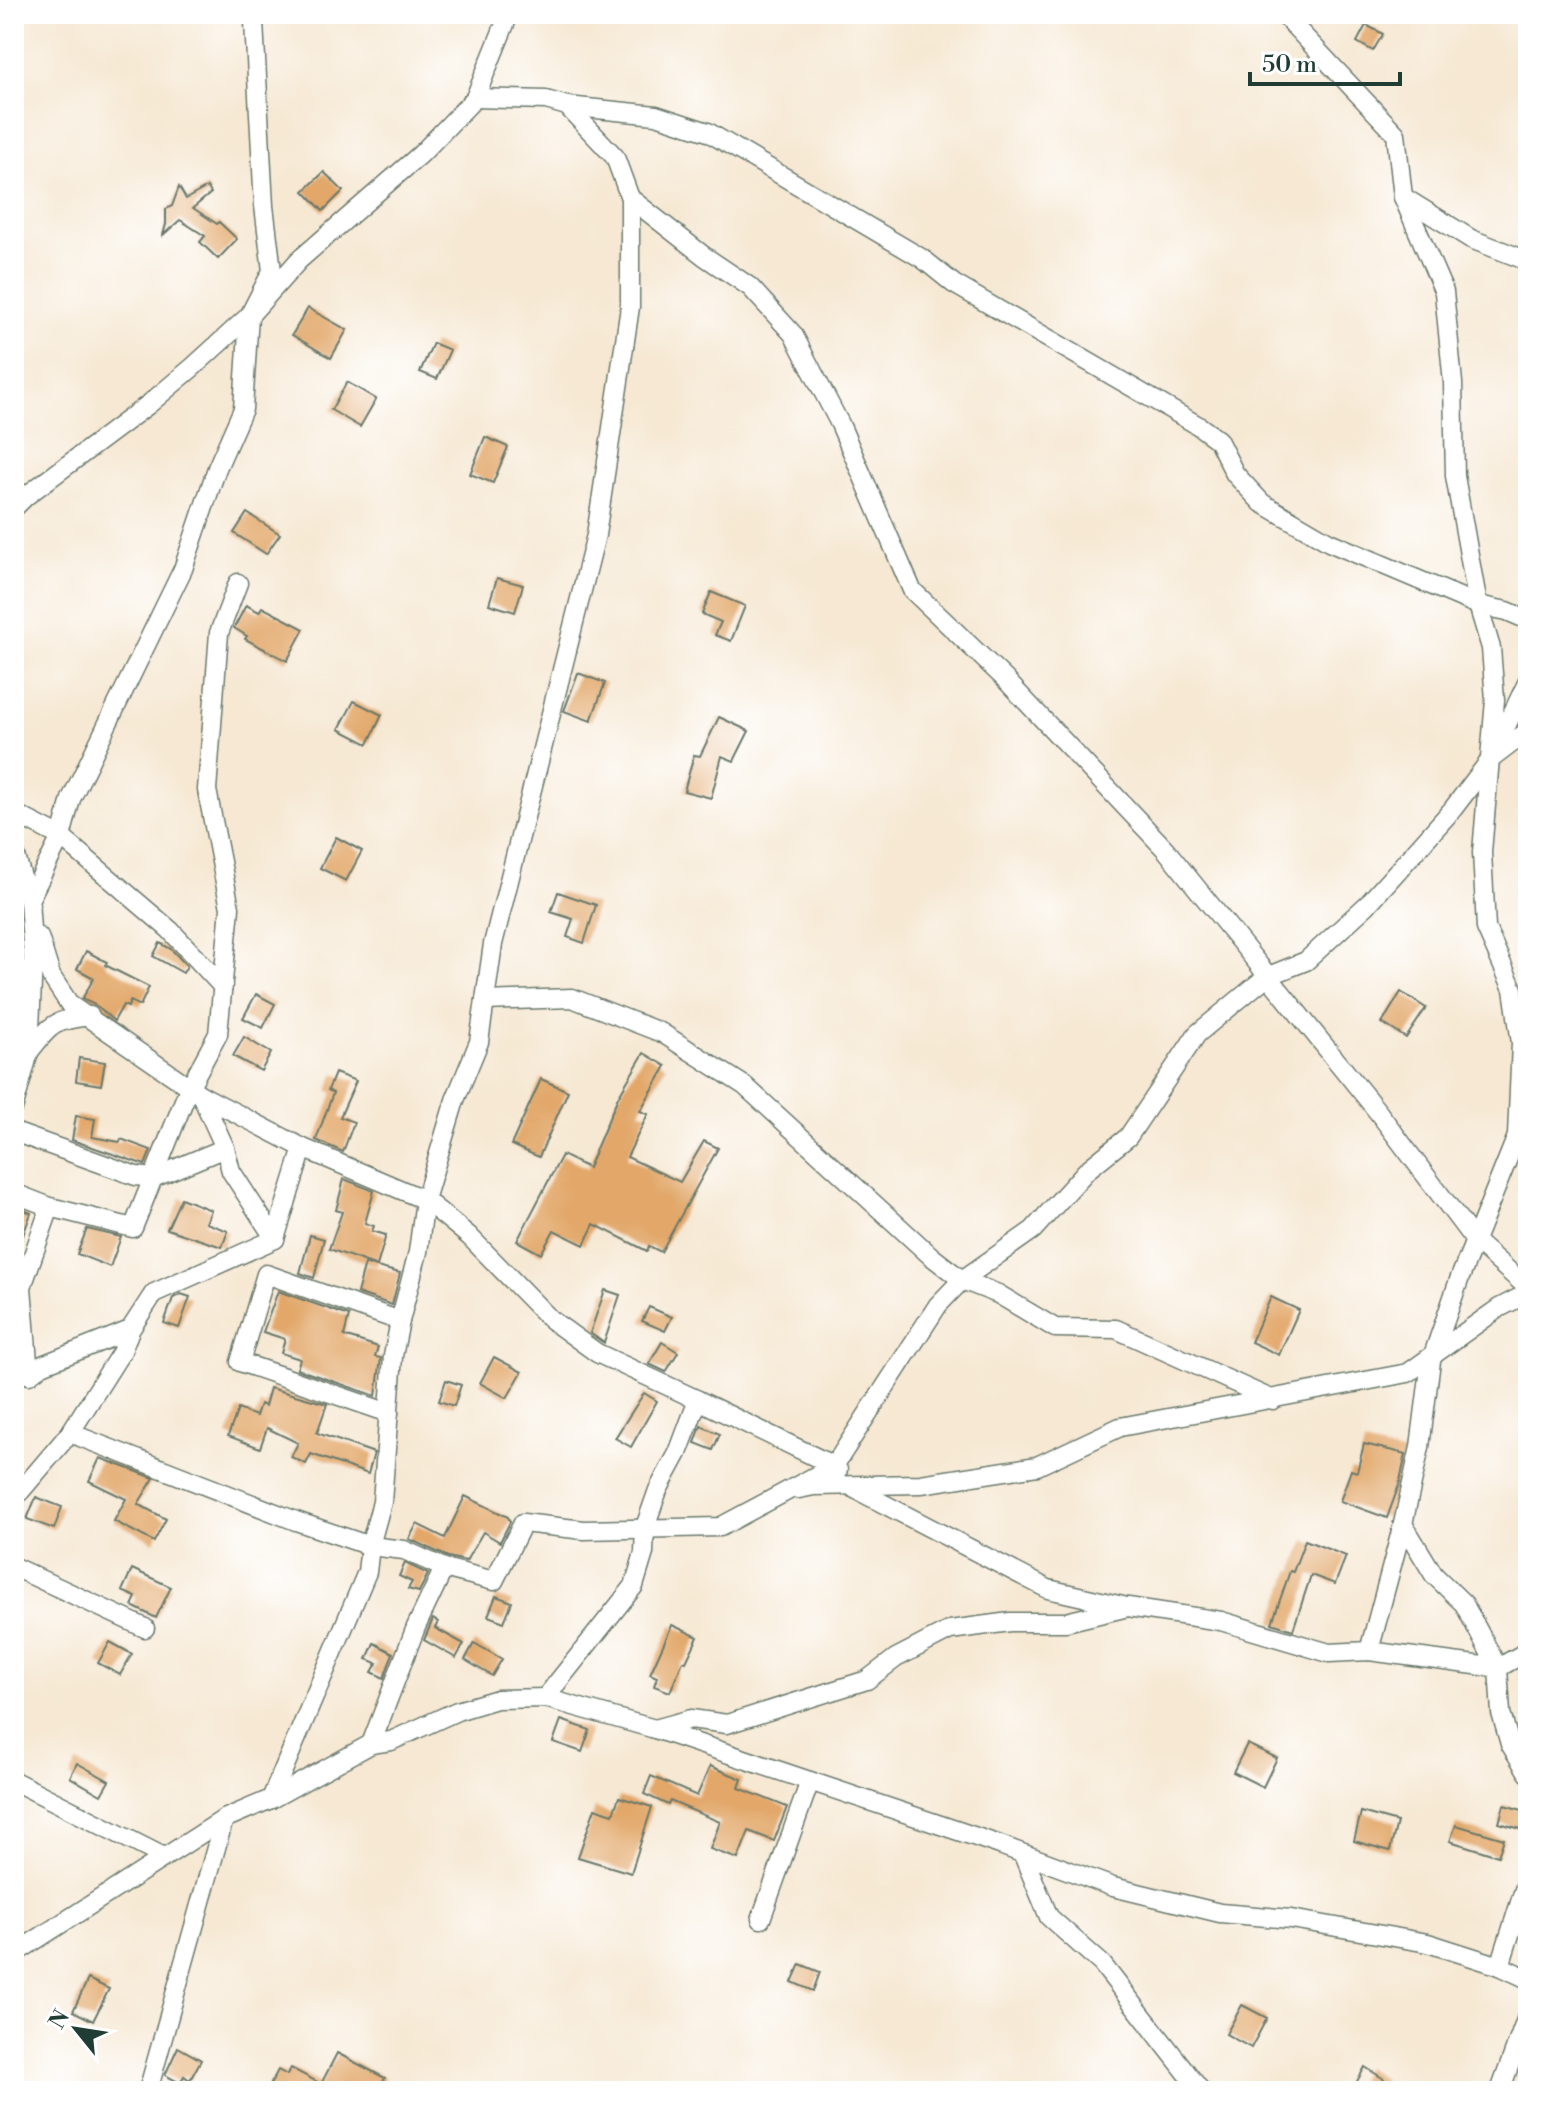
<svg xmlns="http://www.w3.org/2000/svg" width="1542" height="2105" font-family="'Libre Bodoni',serif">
<rect width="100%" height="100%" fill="#fff"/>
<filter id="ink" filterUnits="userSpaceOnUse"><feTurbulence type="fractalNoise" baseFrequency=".0125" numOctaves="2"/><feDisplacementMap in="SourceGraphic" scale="16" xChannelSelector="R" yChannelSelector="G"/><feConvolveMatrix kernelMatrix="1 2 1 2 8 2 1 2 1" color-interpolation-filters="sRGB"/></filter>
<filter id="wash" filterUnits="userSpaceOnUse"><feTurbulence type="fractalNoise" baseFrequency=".006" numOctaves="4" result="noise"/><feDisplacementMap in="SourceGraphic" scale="32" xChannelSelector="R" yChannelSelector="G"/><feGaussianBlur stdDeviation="1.8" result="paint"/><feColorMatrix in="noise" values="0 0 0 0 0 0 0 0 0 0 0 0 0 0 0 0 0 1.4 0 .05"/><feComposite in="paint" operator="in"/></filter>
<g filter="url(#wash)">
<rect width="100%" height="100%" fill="#f6e8d3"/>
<g id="blocks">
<g fill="#e2a769">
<path d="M1366 25 1383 34 1373 51 1357 42Z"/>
<path d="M324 172 343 191 323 211 304 191Z"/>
<path d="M179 187 186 199 207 187 211 193 193 208 217 224 219 222 237 239 218 259 200 242 205 236 180 220 163 235 166 224V209L172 206Z"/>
<path d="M308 308 347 330 331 358 292 335Z"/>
<path d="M433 343 450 350 437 379 420 372Z"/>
<path d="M347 382 376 399 360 427 331 410Z"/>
<path d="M485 437 508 447 493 483 470 474Z"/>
<path d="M247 513 280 534 266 554 234 533Z"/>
<path d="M497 578 523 585 515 612 489 604Z"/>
<path d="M711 592 745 606 731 641 715 635 721 622 702 614Z"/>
<path d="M246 605 259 612 262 607 304 629 287 661 245 639 247 636 234 628Z"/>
<path d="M578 673 605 683 591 721 564 711Z"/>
<path d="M354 701 382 715 368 744 339 729Z"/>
<path d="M719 717 749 731 734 761 722 756 711 798 684 791 694 755 700 756Z"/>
<path d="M336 837 362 851 346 881 320 868Z"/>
<path d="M558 892 596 905 584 943 567 937 573 919 551 912Z"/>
<path d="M160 943 171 949 187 966 183 973 153 956Z"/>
<path d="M86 951 107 962 105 965 149 987 140 1006 130 1001 128 1007 123 1005 114 1021 95 1005 82 999 94 978 77 969Z"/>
<path d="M1401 992 1426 1008 1406 1038 1382 1023Z"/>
<path d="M256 994 275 1004 263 1028 243 1018Z"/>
<path d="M244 1037 271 1053 261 1071 233 1056Z"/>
<path d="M644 1053 666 1066 640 1111 648 1114 627 1157 680 1182 704 1141 718 1148 661 1252 649 1246 647 1251 594 1224 584 1245 554 1230 541 1254 517 1241 562 1155 588 1168 618 1097Z"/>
<path d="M79 1058 105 1062 101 1085 76 1081Z"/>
<path d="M335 1073 356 1081 340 1117 354 1122 343 1152 316 1140 333 1093 328 1090Z"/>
<path d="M541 1079 568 1091 539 1157 511 1145Z"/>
<path d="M76 1116 95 1119 92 1137 120 1142 121 1139 151 1150 145 1165 72 1140Z"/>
<path d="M344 1179 374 1191 365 1223 374 1226 372 1231 386 1235 377 1266 329 1249 342 1212 336 1210Z"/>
<path d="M181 1198 211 1210 206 1223 228 1231 222 1247 167 1229Z"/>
<path d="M14 1206 31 1213 16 1255 14 1254Z"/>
<path d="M87 1229 121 1237 110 1267 77 1254Z"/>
<path d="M310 1235 324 1239 314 1278 300 1273Z"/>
<path d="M365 1264 400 1273 392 1305 357 1293Z"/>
<path d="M605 1290 620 1295 604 1343 590 1333Z"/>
<path d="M278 1291 349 1316 344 1336 378 1347 375 1357 381 1358 376 1396 297 1369 300 1359 281 1353 285 1339 263 1332Z"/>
<path d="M181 1294 190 1297 179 1328 164 1323 173 1298Z"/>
<path d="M1271 1297 1299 1310 1279 1355 1251 1342Z"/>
<path d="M649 1307 672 1317 665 1331 642 1321Z"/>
<path d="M662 1342 678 1352 666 1372 649 1364Z"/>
<path d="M494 1357 522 1372 507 1398 480 1383Z"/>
<path d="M446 1380 461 1385 454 1406 439 1401Z"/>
<path d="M270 1388 327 1404 317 1433 374 1453 368 1474 311 1454 306 1464 291 1457 298 1443 267 1428 260 1448 228 1436 238 1409 256 1416 260 1404 265 1406Z"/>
<path d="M644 1393 657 1401 631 1447 615 1438Z"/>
<path d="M701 1426 720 1434 713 1450 695 1443Z"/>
<path d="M1364 1444 1406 1454 1399 1485 1387 1518 1340 1501 1351 1470 1357 1472Z"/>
<path d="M100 1458 154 1478 138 1504 166 1519 154 1542 114 1521 126 1499 89 1481Z"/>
<path d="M465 1496 508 1517 510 1522 500 1542 483 1532 466 1561 448 1557 409 1539 417 1524 445 1538Z"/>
<path d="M36 1497 62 1507 54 1529 27 1519Z"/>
<path d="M1305 1540 1346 1556 1335 1584 1311 1575 1293 1630 1272 1623 1290 1571 1293 1572Z"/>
<path d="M405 1563 428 1574 419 1592 408 1589 412 1582 399 1576Z"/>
<path d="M132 1569 171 1587 156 1618 132 1606 136 1597 122 1591Z"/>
<path d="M496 1596 512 1602 504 1622 488 1616Z"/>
<path d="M433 1619 438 1622 435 1628 464 1644 456 1658 424 1640Z"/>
<path d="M672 1625 698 1637 686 1662 683 1661 670 1692 654 1686 657 1677 650 1674Z"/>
<path d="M110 1642 132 1654 120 1675 98 1663Z"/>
<path d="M374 1643 393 1653 384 1678 372 1672 377 1663 367 1659Z"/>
<path d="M474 1643 502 1659 492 1676 465 1660Z"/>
<path d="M561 1720 590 1730 582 1752 553 1742Z"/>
<path d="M1247 1744 1277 1758 1263 1787 1233 1772Z"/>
<path d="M77 1763 109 1781 101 1795 70 1777Z"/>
<path d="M710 1766 742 1779 739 1788 787 1807 774 1841 749 1831 738 1859 710 1849 720 1822 670 1801 668 1805 644 1794 651 1776 697 1796Z"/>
<path d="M619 1797 652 1807 631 1873 578 1857 595 1808 613 1814Z"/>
<path d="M1504 1805 1526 1811 1521 1829 1499 1823Z"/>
<path d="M1361 1812 1397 1822 1390 1851 1354 1841Z"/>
<path d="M1456 1825 1504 1839 1498 1856 1450 1841Z"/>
<path d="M800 1964 820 1972 813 1991 792 1982Z"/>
<path d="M88 1979 109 1989 93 2021 73 2011Z"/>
<path d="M1242 2005 1267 2018 1251 2048 1226 2034Z"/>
<path d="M178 2047 201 2060 190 2080 184 2076 180 2083 165 2075Z"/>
<path d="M337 2053 385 2078 378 2091H267L278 2070 287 2075 291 2068 321 2084Z"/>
<path d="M1365 2067 1384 2079 1377 2091H1370L1356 2083Z"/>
</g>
</g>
</g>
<g filter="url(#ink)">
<use href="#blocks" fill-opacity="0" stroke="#6a796c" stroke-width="2"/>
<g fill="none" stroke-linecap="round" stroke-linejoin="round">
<g stroke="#6a796c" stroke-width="21">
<g id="minor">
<path d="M1283 14 1396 134 1403 197 1444 292 1453 383 1455 476 1478 605 1491 648 1495 700 1482 852 1486 928 1513 989 1521 1043 1517 1136 1459 1280 1431 1361 1420 1447 1403 1524 1434 1575 1464 1604 1498 1668 1501 1713 1510 1744 1528 1773"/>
<path d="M567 106 656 115 708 132 923 259 954 284 1199 426 1218 440 1235 474 1262 503 1329 542 1478 605 1507 611 1528 620"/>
<path d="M1403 197 1471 239 1528 261"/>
<path d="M630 198 704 256 750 287 793 334 840 424 912 590 1004 678 1166 850 1378 1112 1475 1241 1528 1288"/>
<path d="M14 508 26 496 149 404 193 367 249 316 299 260 421 154 475 98 509 14"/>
<path d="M1495 749 1528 681"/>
<path d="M14 813 61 837 170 930 223 987"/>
<path d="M14 850 30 905"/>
<path d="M39 937 51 976 70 1005 201 1095 225 1148 231 1171 275 1239"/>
<path d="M485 1001 572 998 662 1033 745 1086 931 1256 962 1280 998 1294 1055 1328 1116 1329 1273 1400"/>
<path d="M14 1008 24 1039"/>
<path d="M29 1052C51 1024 54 1020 90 1016"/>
<path d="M201 1095 303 1148 425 1200 469 1236 550 1319 597 1353 698 1400 678 1453 658 1490 645 1527 644 1553 634 1586 545 1698"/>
<path d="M14 1106 29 1052 33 959 29 900 61 837 71 799 183 569 217 468 243 409 249 316 272 271 264 206 254 22"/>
<path d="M14 1132 136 1176 153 1178 225 1148"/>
<path d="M14 1193 50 1207 22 1287 29 1375 42 1365 130 1330"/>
<path d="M50 1207 133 1228 189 1088 218 1034 230 908 207 790 219 633 238 583"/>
<path d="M698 1400 834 1466 838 1470"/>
<path d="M389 1413 240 1362 266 1274 400 1321"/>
<path d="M70 1433 296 1521 370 1546 404 1550 444 1568 494 1581 523 1523 584 1530 720 1527 834 1466 938 1305 962 1280 1033 1230 1087 1170 1128 1137 1197 1034 1266 977 1306 961 1367 905 1452 810 1491 759 1528 731"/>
<path d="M799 1489 814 1486 921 1484 1037 1466 1120 1427 1408 1373 1499 1308 1528 1293"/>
<path d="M855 1489 1048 1589 1123 1606"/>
<path d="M14 1499 70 1433 122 1351 130 1330 154 1293 275 1239 303 1148"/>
<path d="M14 1567 145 1628"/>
<path d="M1369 1651 1403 1524"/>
<path d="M655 1729 691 1719 727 1724 867 1680 896 1658 950 1630 1010 1622H1066L1128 1607 1221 1621 1329 1653 1369 1651 1498 1668 1528 1651"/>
<path d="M371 1744 416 1627 444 1568"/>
<path d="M14 1781 164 1857"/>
<path d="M271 1799 367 1572 370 1546 382 1502 393 1356 400 1321 418 1252 425 1200 455 1100 479 1042 493 944 596 535 630 307V198L615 157 567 106 546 100 475 98"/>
<path d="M1023 1855 1049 1917 1102 1964 1201 2091"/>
<path d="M761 1919 810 1781"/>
<path d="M14 1954 224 1819 271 1799 371 1744 391 1741 457 1711 497 1699 545 1698 655 1729 1000 1845 1113 1887 1220 1913 1291 1919 1428 1943 1500 1966 1528 1979"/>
<path d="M1500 1966 1528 1877"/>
<path d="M148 2091 224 1819"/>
<path d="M1500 2091 1528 2014"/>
</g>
</g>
<use href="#minor" stroke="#fff" stroke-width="18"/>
</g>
</g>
<rect width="1542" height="2105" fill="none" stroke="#fff" stroke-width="48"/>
<g transform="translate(76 2029) rotate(300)" stroke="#ffffff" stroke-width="6" paint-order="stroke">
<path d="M0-6L14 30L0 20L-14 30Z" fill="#1f3d34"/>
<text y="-12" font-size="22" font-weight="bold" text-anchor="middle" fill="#1f3d34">N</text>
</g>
<path d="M1250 72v12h150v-12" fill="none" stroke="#1f3d34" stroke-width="4"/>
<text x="1262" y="72" font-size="24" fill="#1f3d34" stroke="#ffffff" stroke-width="6" paint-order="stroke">50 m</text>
</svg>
